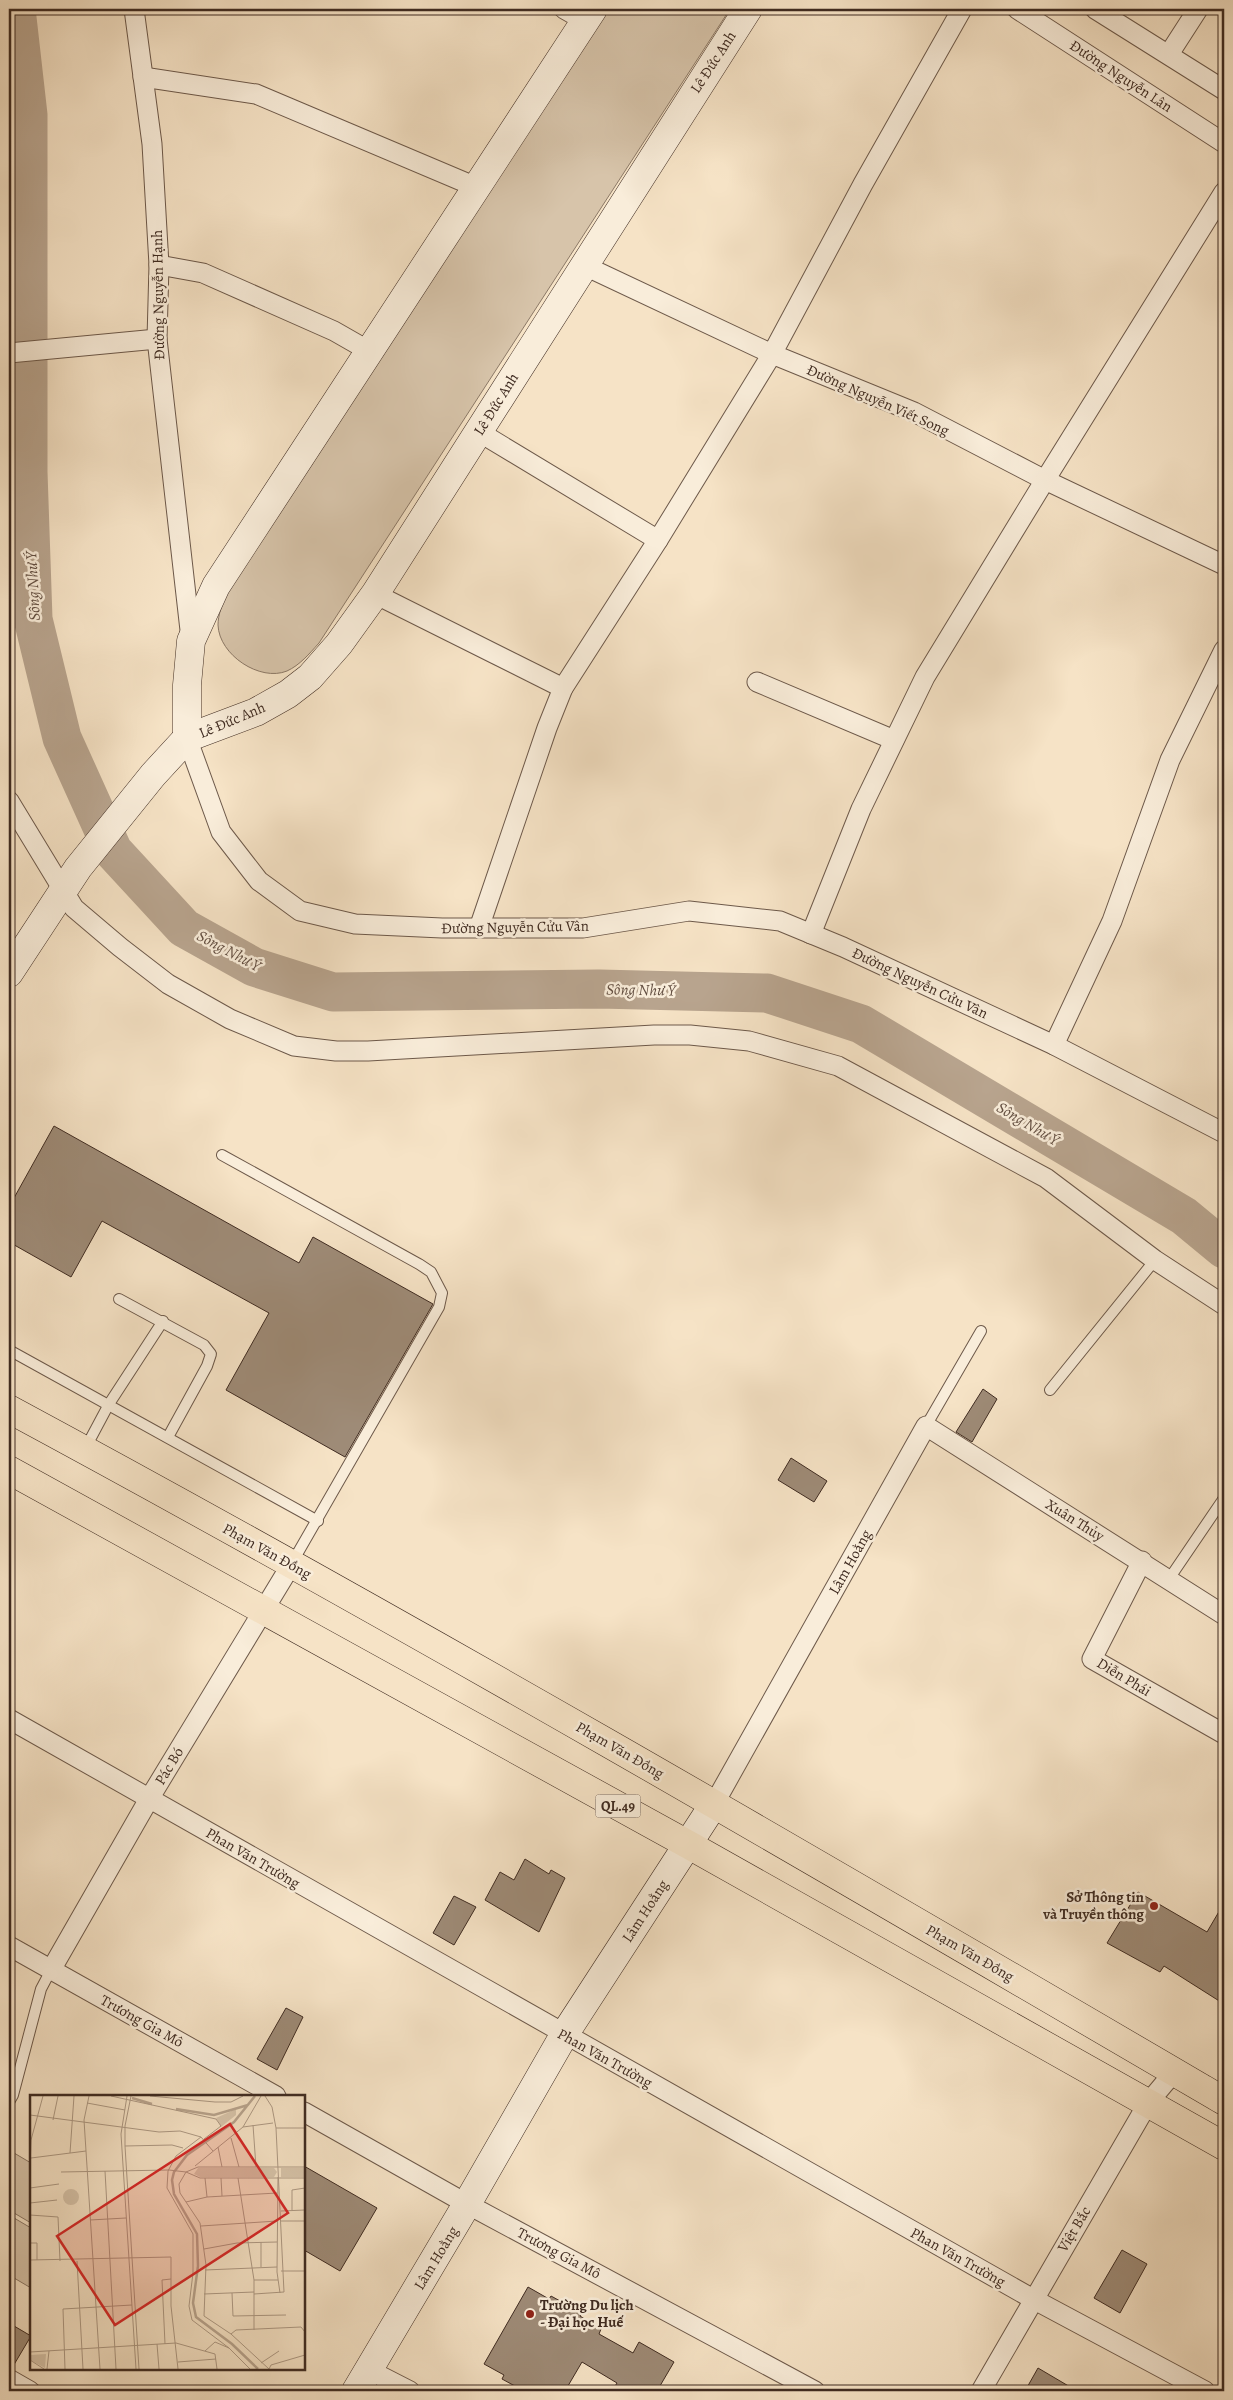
<svg xmlns="http://www.w3.org/2000/svg" width="1233" height="2400" font-family="Alegreya,serif">
<rect width="100%" height="100%" fill="#f6e3c6"/>
<filter id="stains"><feTurbulence type="fractalNoise" baseFrequency=".004" numOctaves="4"/><feColorMatrix values="0 0 0 0 .2 0 0 0 0 .09 0 0 0 0 .02 0 0 0 .5 -.17"/></filter>
<radialGradient id="worn" r=".72"><stop offset=".6" stop-color="#630" stop-opacity="0"/><stop offset="1" stop-color="#630" stop-opacity=".3"/></radialGradient>
<g fill="#d7c4aa" stroke="#8b7866">
<path d="M605 9H730L319 643C309 654 300 665 287 671 260 682 219 655 218 625 218 615 222 605 226 595Z"/>
<path d="M9 2150 31 2163V2223L9 2210Z"/>
<path d="M9 2215 31 2228V2288L9 2275Z"/>
</g>
<g fill="none" stroke-linecap="round" stroke-linejoin="round">
<path stroke="#b8a48e" stroke-width="39" d="M16 9 28 115V472L33 619 62 738 113 851 184 928 254 967 333 992 599 989 767 993 861 1024 1184 1216 1224 1249"/>
</g>
<g fill="#9e8b77" stroke="#3f2b21">
<path d="M54 1126 299 1263 313 1237 433 1304 345 1457 226 1390 269 1313 102 1221 71 1277 9 1242V1207Z"/>
<path d="M983 1389 997 1399 972 1442 956 1432Z"/>
<path d="M791 1458 827 1481 814 1502 778 1480Z"/>
<path d="M525 1859 549 1874 551 1870 565 1878 539 1932 485 1900 500 1872 514 1880Z"/>
<path d="M1138 1892 1207 1932 1224 1903V2004L1164 1966 1160 1972 1107 1943Z"/>
<path d="M454 1896 476 1907 454 1945 433 1933Z"/>
<path d="M286 2008 303 2017 277 2070 257 2059Z"/>
<path d="M304 2166 377 2208 340 2271 304 2250Z"/>
<path d="M1122 2250 1147 2264 1120 2313 1094 2298Z"/>
<path d="M528 2287 549 2299 551 2296 582 2313 580 2316 601 2329 599 2334 633 2353 639 2342 674 2362 657 2391H612L617 2383 582 2362 565 2391H524L502 2379 504 2375 484 2364Z"/>
<path d="M9 2323 31 2336 12 2368H9Z"/>
<path d="M1038 2368 1077 2391H1025Z"/>
</g>
<g fill="none" stroke-linecap="round" stroke-linejoin="round">
<g stroke="#6d594a" stroke-width="12">
<g id="lane">
<path d="M222 1155 419 1264 431 1272 442 1293 439 1307 292 1563"/>
<path d="M119 1299 204 1345 211 1354 207 1366 168 1437"/>
<path d="M9 1350 318 1521"/>
<path d="M1050 1390 1155 1260"/>
<path d="M926 1426 981 1331"/>
<path d="M85 1449 109 1404 163 1321"/>
<path d="M1169 1579 1224 1498"/>
<path d="M9 2102 13 2095 41 1989 51 1970"/>
</g>
</g>
<g stroke="#6d594a" stroke-width="21">
<g id="street">
<path d="M134 9 152 144 159 265 157 339 191 639"/>
<path d="M564 9 585 21"/>
<path d="M1017 9 1224 143"/>
<path d="M1095 9 1224 90"/>
<path d="M1169 54 1198 9"/>
<path d="M143 77 256 94 476 187"/>
<path d="M159 265 203 273 334 331 369 351"/>
<path d="M583 265 772 354 914 412 1045 480 1224 565"/>
<path d="M9 353 157 339"/>
<path d="M479 432 658 540"/>
<path d="M375 594 563 688"/>
<path d="M757 682 894 740"/>
<path d="M187 738 221 832 259 881 300 911 355 924 442 928H583L689 911 780 921 843 947 1054 1045 1224 1133"/>
<path d="M9 801 74 908 120 947 168 984 230 1019 294 1046 336 1051H368L654 1035H690L749 1041 838 1066 1046 1178 1155 1260 1224 1305"/>
<path d="M479 928 547 728 563 688 658 540 772 354 863 184 962 9"/>
<path d="M811 934 861 809 925 677 1045 480 1224 192"/>
<path d="M1054 1045 1112 921 1170 760 1224 650"/>
<path d="M1142 1561 1092 1659 1224 1734"/>
<path d="M9 1719 1033 2299 1205 2391"/>
<path d="M714 1804 926 1426 1224 1615"/>
<path d="M9 1946 276 2096"/>
<path d="M51 1970 149 1799 291 1565"/>
<path d="M304 2112 467 2204 815 2391"/>
<path d="M369 2370 410 2391"/>
<path d="M9 2379 30 2391"/>
<path d="M981 2391 1148 2103 1174 2072"/>
</g>
</g>
<g stroke="#3f2b21" stroke-width="29">
<g id="secondary">
<path d="M187 738V685L191 641 216 586 593 9"/>
<path d="M9 973 78 868 153 775 187 738 256 712 288 694 310 677 339 644 375 594 748 9"/>
<path d="M356 2391 467 2204 564 2035 714 1804"/>
</g>
</g>
<g stroke="#3f2b21" stroke-width="29">
<g id="primary">
<path d="M9 1409C419 1630 822 1866 1224 2101"/>
<path d="M9 1470 689 1845 1224 2146"/>
</g>
</g>
<use href="#lane" stroke="#f9edda" stroke-width="10"/>
<use href="#street" stroke="#f9edda" stroke-width="19"/>
<use href="#secondary" stroke="#f9edda" stroke-width="28"/>
<use href="#primary" stroke="#f6e3c6" stroke-width="28"/>
</g>
<g fill="#8f2418" stroke="#f9edda" stroke-width="2">
<circle cx="1154" cy="1906" r="5"/>
<circle cx="530" cy="2314" r="5"/>
</g>
<g text-anchor="middle" dominant-baseline="central" stroke-width="5" stroke-linejoin="round" paint-order="stroke">
<rect fill="#f9edda" stroke="#776558" stroke-width="1" x="595.5" y="1794.5" width="45" height="23" rx="4"/>
<g font-size="14" font-weight="bold" fill="#3f2b21">
<text x="618" y="1806">QL.49</text>
</g>
<g font-size="15" fill="#3f2b21" stroke="#f9edda">
<text transform="translate(713 62) rotate(-57)">Lê Đức Anh</text>
<text transform="translate(1121 76) rotate(33)">Đường Nguyễn Lân</text>
<text transform="translate(158 295) rotate(-91)">Đường Nguyễn Hạnh</text>
<text transform="translate(878 400) rotate(24)">Đường Nguyễn Viết Song</text>
<text transform="translate(496 404) rotate(-58)">Lê Đức Anh</text>
<text transform="translate(232 720) rotate(-23)">Lê Đức Anh</text>
<text transform="translate(515 927) rotate(-1)">Đường Nguyễn Cửu Vân</text>
<text transform="translate(920 983) rotate(25)">Đường Nguyễn Cửu Vân</text>
<text transform="translate(1075 1520) rotate(32)">Xuân Thủy</text>
<text transform="translate(267 1551) rotate(29)">Phạm Văn Đồng</text>
<text transform="translate(850 1562) rotate(-61)">Lâm Hoằng</text>
<text transform="translate(1124 1677) rotate(31)">Diễn Phái</text>
<text transform="translate(620 1750) rotate(30)">Phạm Văn Đồng</text>
<text transform="translate(169 1766) rotate(-59)">Pác Bó</text>
<text transform="translate(253 1858) rotate(30)">Phan Văn Trường</text>
<text transform="translate(645 1911) rotate(-57)">Lâm Hoằng</text>
<text transform="translate(970 1953) rotate(30)">Phạm Văn Đồng</text>
<text transform="translate(142 2021) rotate(29)">Trương Gia Mô</text>
<text transform="translate(605 2058) rotate(29)">Phan Văn Trường</text>
<text transform="translate(1074 2229) rotate(-59)">Việt Bắc</text>
<text transform="translate(559 2253) rotate(28)">Trương Gia Mô</text>
<text transform="translate(958 2257) rotate(29)">Phan Văn Trường</text>
<text transform="translate(436 2258) rotate(-59)">Lâm Hoằng</text>
</g>
<g font-size="15" font-weight="bold" fill="#3f2b21" stroke="#f9edda" text-anchor="end">
<text x="1144" y="1897">Sở Thông tin<tspan x="1144" dy="17">và Truyền thông</tspan></text>
<text x="540" y="2305" text-anchor="start">Trường Du lịch<tspan x="540" dy="17">- Đại học Huế</tspan></text>
</g>
<g font-size="16" font-style="italic" fill="#634f42" stroke="#f9edda">
<text transform="translate(33 586) rotate(-93)">Sông Như Ý</text>
<text transform="translate(229 951) rotate(28)">Sông Như Ý</text>
<text transform="translate(641 990) rotate(1)">Sông Như Ý</text>
<text transform="translate(1028 1124) rotate(31)">Sông Như Ý</text>
</g>
</g>
<g transform="translate(30 2095)">
<rect width="275" height="275" fill="#f6e3c6"/>
<path d="M206 14V20L191 32 186 23ZM168 73H244L247 77 244 82H170L164 79ZM251 73H275V82H251ZM33 102a8 8 0 1 1 16 0a8 8 0 1 1-16 0ZM16 259 15 273 0 265V260Z" fill="#d7c4aa"/>
<path fill="none" stroke="#b8a48e" stroke-width="2.5" d="M225 1 204 27 157 60 144 77 142 85 144 99 167 139 168 171 163 208 166 222 202 249 228 274M102 3 122 9M146 14 184 20 218 10"/>
<path fill="none" stroke="#ad9984" stroke-width="1" d="M59 1 54 25 70 274M81 1 186 24 191 31 174 44M97 1 91 39 106 274M101 1 95 31V51L109 274M120 1 185 7H201L213 1M235 1 242 12 246 33H275M57 8 95 15M0 20 129 37 150 36 171 42 183 56M23 25 28 1M223 30 226 72M213 32 243 28M171 42 146 61 138 76 137 93 163 139V178L159 211 162 225 199 253M201 43 209 72M95 51 142 50 153 53M188 52 192 72M40 58 44 1M1 63 56 56M165 71 213 32 231 1M0 74 1 45 13 1M75 76 86 274M31 77 139 75 156 77 170 83H275M248 82 247 177 250 198M175 83 177 102M191 83 192 101M208 83 224 185V235M0 93 29 89M156 107 177 102 247 98M0 108 27 105M262 115V95L275 93M251 116 275 115M0 120 28 122 30 166M60 125 96 123M251 126H275M171 131 247 126M231 147V172M0 148H7V165M174 154 207 148 247 147M0 165 141 162V211L148 274M47 166 53 274M175 175 247 172M251 176H275M224 185H248M202 198 203 221 256 220M174 199 224 197M224 199 254 197 246 33M201 239 206 235 271 232 275 237M127 249 129 274M135 249 132 185 141 184M175 256 185 247 199 253 220 274M0 257 146 248 185 259 187 274M0 265 14 274M148 267 186 264M231 268 249 256M17 274 19 256M35 274 33 214 102 210M239 274 201 239 174 221 176 170 170 128 150 98 149 89 156 77 168 72H275M239 274 241 270 275 260"/>
<path fill="#d62828" fill-opacity="0.15" stroke="#d62828" stroke-width="2.5" d="M200 29 258 118 85 230 27 141Z"/>
<rect width="275" height="275" fill="none" stroke="#3f2b21" stroke-width="2.5"/>
</g>
<rect width="1233" height="2400" fill="none" stroke="#f6e3c6" stroke-width="30"/>
<rect x="10" y="10" width="1213" height="2380" fill="none" stroke="#3f2b21" stroke-width="2.5"/>
<rect x="15" y="15" width="1203" height="2370" fill="none" stroke="#3f2b21"/>
<rect width="100%" height="100%" filter="url(#stains)"/>
<rect width="100%" height="100%" fill="url(#worn)"/>
</svg>
